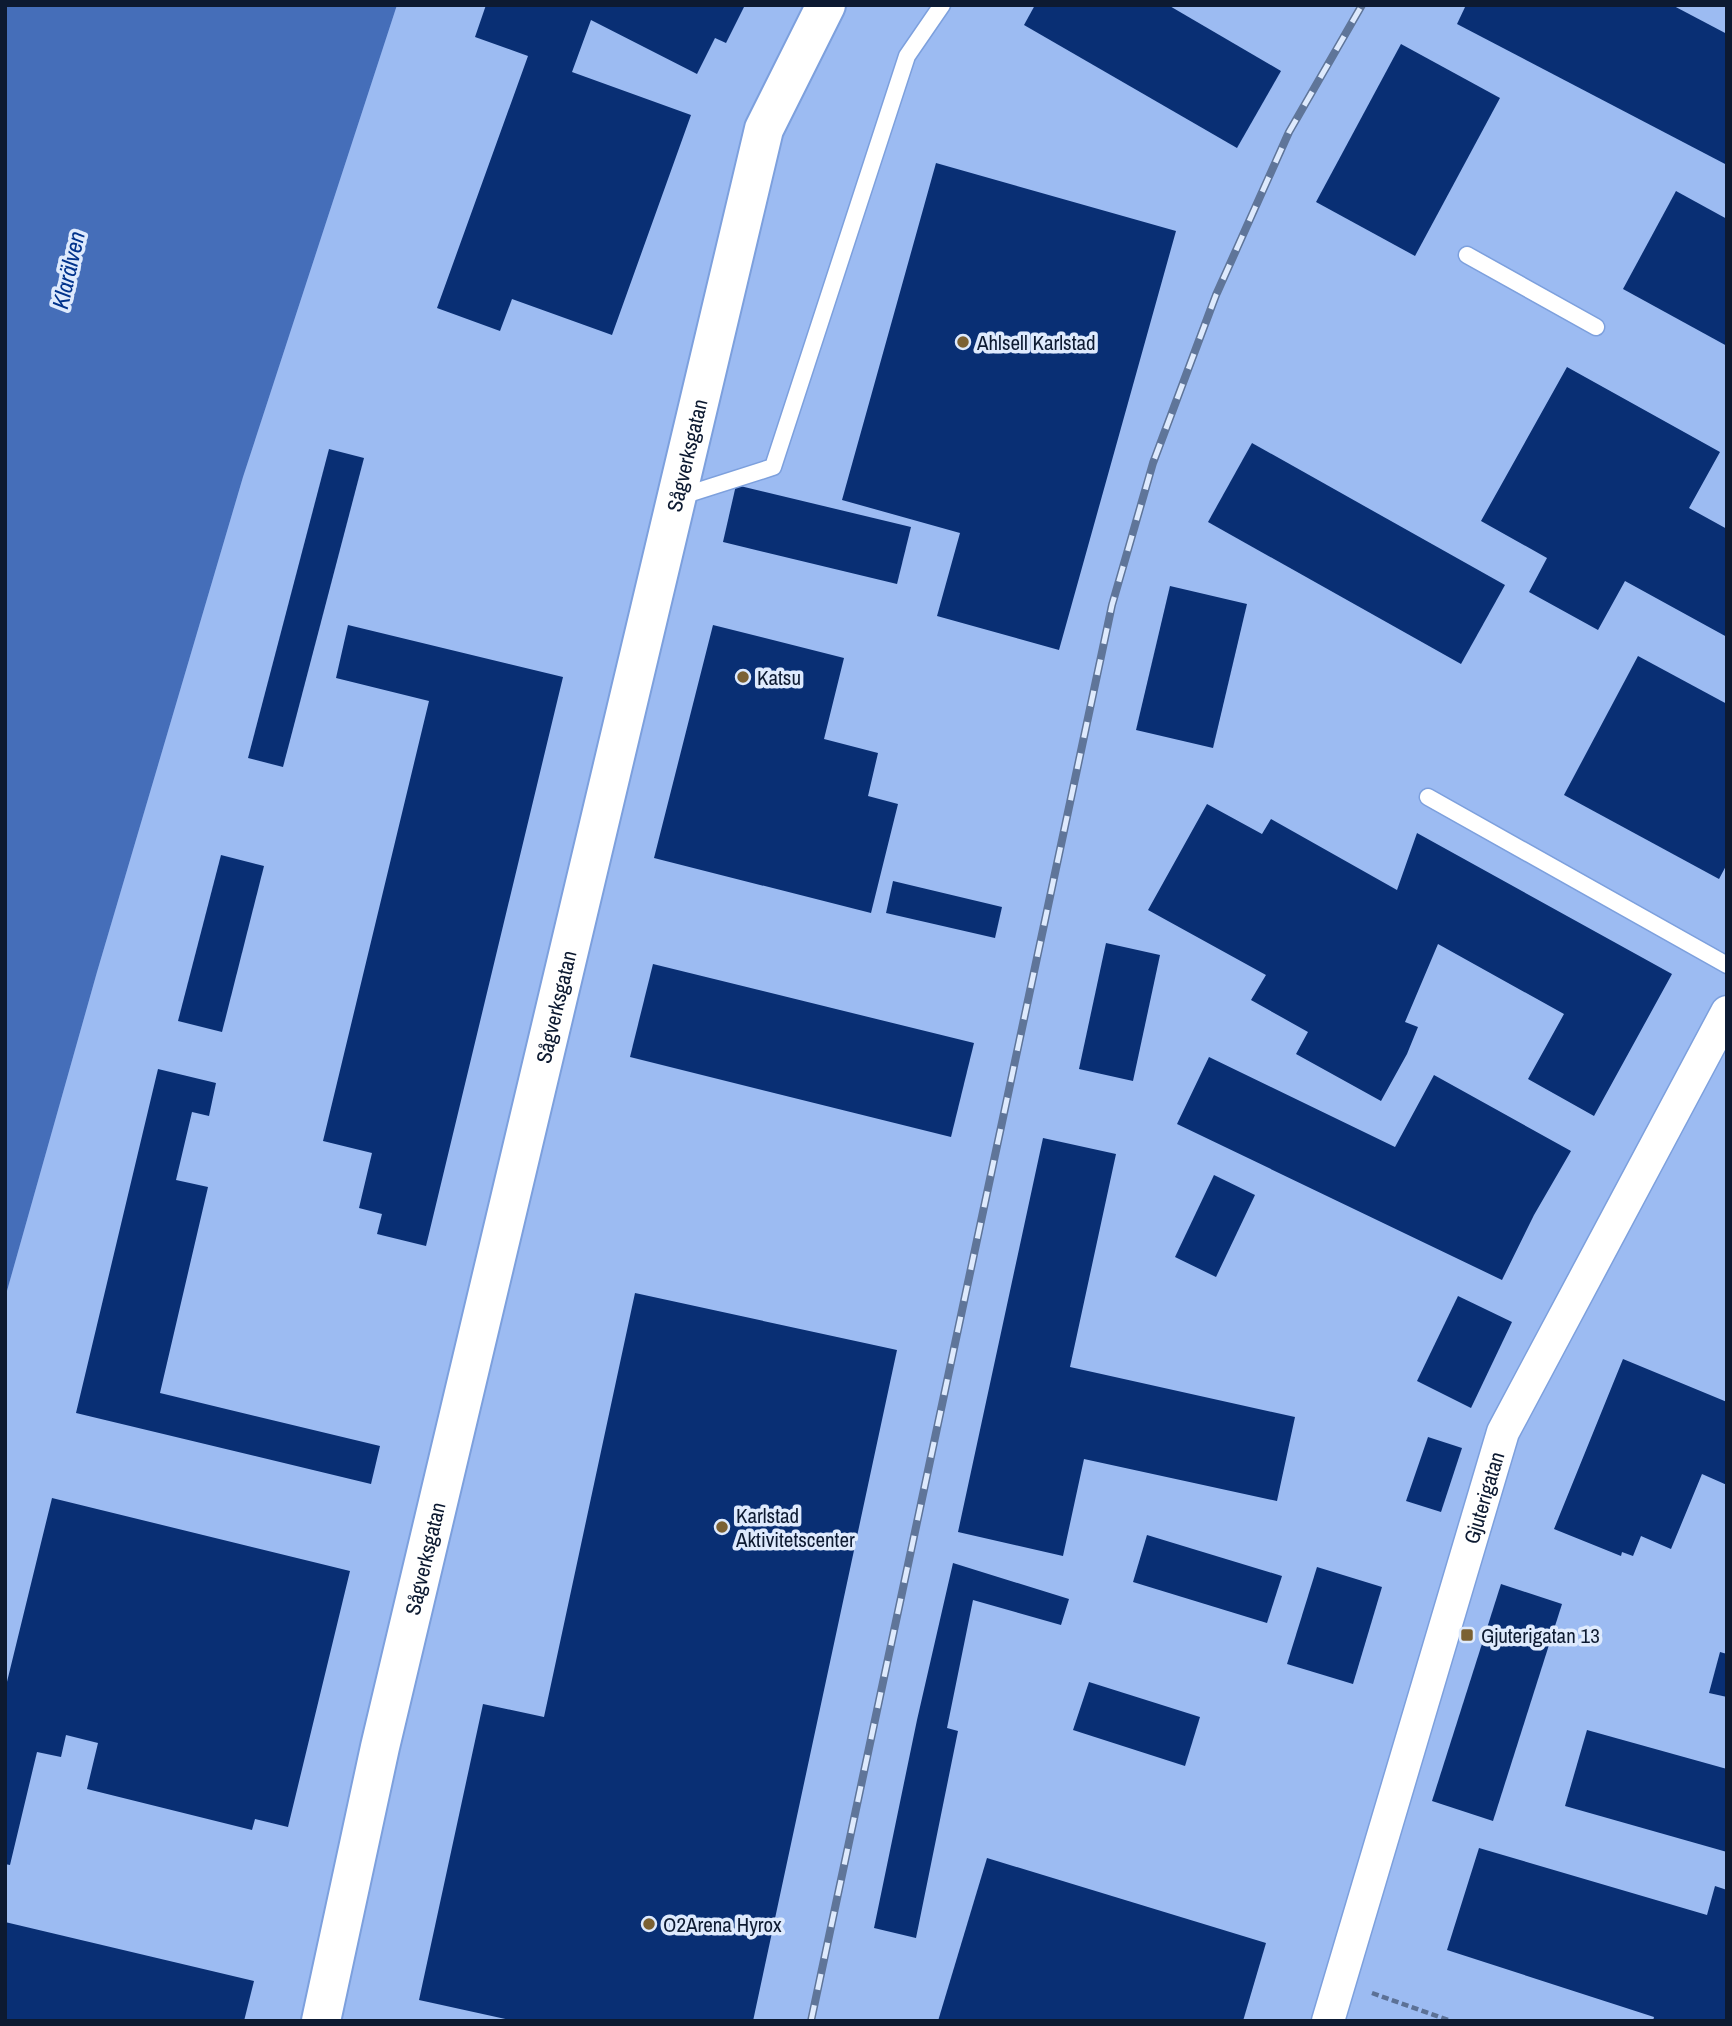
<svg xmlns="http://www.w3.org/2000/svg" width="1732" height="2026" font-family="'Archivo Narrow',sans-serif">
<rect width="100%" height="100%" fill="#accafc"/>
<path fill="#9cbbf2" d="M397 5H1727V2021H5V1298L97 972 243 477Z"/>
<path fill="#456eb9" d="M5 5H397L243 477 97 972 5 1298Z"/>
<g fill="#092f74">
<path d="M486 5H745L726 43 715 38 697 74 591 20 572 72 691 115 612 335 512 299 500 331 437 308 528 56 475 37Z"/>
<path d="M1035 5H1168L1281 71 1237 148 1024 25Z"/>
<path d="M1466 5H1672L1727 34V165L1457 24Z"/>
<path d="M1401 44 1500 98 1415 256 1316 202Z"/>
<path d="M936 163 1176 231 1059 650 937 616 960 533 842 500Z"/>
<path d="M1676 191 1727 219V346L1623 289Z"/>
<path d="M1567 367 1720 452 1689 508 1727 529V637L1625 581 1598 630 1529 592 1547 558 1481 521Z"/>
<path d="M1252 443 1505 585 1461 664 1208 522Z"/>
<path d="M329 449 364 458 283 767 248 758Z"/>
<path d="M736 485 911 527 897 584 723 542Z"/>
<path d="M1170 586 1247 604 1213 748 1136 730Z"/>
<path d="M348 625 563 677 426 1246 377 1234 382 1214 359 1208 372 1153 323 1141 429 701 336 678Z"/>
<path d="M713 625 844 658 824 739 878 753 868 796 898 804 871 913 654 858Z"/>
<path d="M1638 656 1727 704V864L1719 879 1564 795Z"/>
<path d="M1207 804 1262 834 1271 819 1397 890 1417 833 1672 974 1594 1116 1528 1079 1564 1014 1438 944 1405 1022 1418 1027 1407 1054 1381 1101 1296 1054 1308 1032 1251 1000 1266 975 1148 910Z"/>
<path d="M221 855 264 866 222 1032 178 1021Z"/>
<path d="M893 881 1002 907 995 938 886 913Z"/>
<path d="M1106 943 1160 955 1133 1081 1079 1069Z"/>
<path d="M653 964 974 1043 951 1137 630 1057Z"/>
<path d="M1209 1057 1395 1147 1434 1075 1571 1151 1534 1215 1502 1280 1177 1124Z"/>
<path d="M158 1069 216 1083 209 1116 192 1112 176 1180 208 1187 160 1393 380 1446 371 1484 76 1413Z"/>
<path d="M1043 1138 1116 1154 1070 1367 1295 1417 1277 1501 1084 1459 1063 1556 958 1532Z"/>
<path d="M1214 1175 1255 1195 1216 1277 1175 1257Z"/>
<path d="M635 1293 897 1350 753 2021H514L419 2000 483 1704 544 1717Z"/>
<path d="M1458 1296 1512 1322 1471 1408 1417 1381Z"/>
<path d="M1623 1359 1727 1402V1485L1702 1474 1671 1549 1641 1536 1633 1556 1622 1552 1621 1556 1554 1529Z"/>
<path d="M1428 1437 1462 1448 1441 1512 1406 1501Z"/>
<path d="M52 1498 350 1571 288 1827 255 1819 252 1830 87 1789 98 1743 66 1735 61 1757 37 1752 10 1865 5 1864V1690Z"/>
<path d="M1147 1535 1282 1576 1267 1623 1133 1582Z"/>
<path d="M953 1563 1069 1599 1061 1625 973 1600 947 1728 958 1731 916 1938 874 1928 917 1720Z"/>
<path d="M1317 1567 1382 1587 1353 1684 1287 1664Z"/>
<path d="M1501 1584 1562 1604 1493 1821 1432 1801Z"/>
<path d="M1720 1652 1727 1654V1697L1709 1693Z"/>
<path d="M1089 1682 1200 1717 1185 1766 1073 1730Z"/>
<path d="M1587 1730 1727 1769V1852L1565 1806Z"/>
<path d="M1479 1848 1707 1915 1715 1886 1727 1890V2021H1653L1654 2017 1447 1950Z"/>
<path d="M987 1858 1266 1943 1243 2021H938Z"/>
<path d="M5 1922 254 1981 244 2021H5Z"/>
</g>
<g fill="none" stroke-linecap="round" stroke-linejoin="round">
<g stroke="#7da0dd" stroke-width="19">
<g id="service">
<path d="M1467 255 1596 327"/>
<path d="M679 497 773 467 907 56 942 5"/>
<path d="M1428 797 1727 965"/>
</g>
</g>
<g stroke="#7da0dd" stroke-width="35">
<g id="minor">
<path id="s1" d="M1328 2021 1503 1432 1727 1012"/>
</g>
</g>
<g stroke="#7da0dd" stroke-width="42">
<g id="tertiary">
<path id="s2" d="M321 2021 380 1747 764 129 826 5"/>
</g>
</g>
<path stroke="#5c7196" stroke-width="4.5" stroke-dasharray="7 3.5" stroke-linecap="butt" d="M1372 1993 1451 2021"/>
<use href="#service" stroke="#fff" stroke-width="16"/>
<use href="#minor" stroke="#fff" stroke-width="32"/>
<use href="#tertiary" stroke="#fff" stroke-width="38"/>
<g stroke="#5f7599" stroke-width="8">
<path id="rail" d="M811 2021 1112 605 1153 463 1216 295 1289 132 1362 5"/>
</g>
<use href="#rail" stroke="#deeafd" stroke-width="5" stroke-dasharray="16" stroke-linecap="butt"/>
</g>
<g fill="#7b6133" stroke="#deeafd" stroke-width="2.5">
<circle cx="963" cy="342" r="7"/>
<circle cx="743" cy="677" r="7"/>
<circle cx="722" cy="1527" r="7"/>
<rect x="1460" y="1628" width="14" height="14" rx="3.5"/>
<circle cx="649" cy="1924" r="7"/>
</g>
<g text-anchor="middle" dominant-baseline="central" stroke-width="7" stroke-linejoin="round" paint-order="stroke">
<g font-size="21" fill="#0d1a31" stroke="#deeafd" text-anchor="start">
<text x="977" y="342">Ahlsell Karlstad</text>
<text x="757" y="677">Katsu</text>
<text x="736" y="1515">Karlstad<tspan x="736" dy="24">Aktivitetscenter</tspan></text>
<text x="1481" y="1635">Gjuterigatan 13</text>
<text x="663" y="1924">O2Arena Hyrox</text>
</g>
<g font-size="21" fill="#0d1a31" stroke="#deeafd">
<text stroke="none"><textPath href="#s2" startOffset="1608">Sågverksgatan</textPath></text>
<text stroke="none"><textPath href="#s2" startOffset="1041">Sågverksgatan</textPath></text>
<text stroke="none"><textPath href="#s1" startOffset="546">Gjuterigatan</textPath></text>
<text stroke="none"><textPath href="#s2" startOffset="474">Sågverksgatan</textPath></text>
</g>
<g font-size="23" font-style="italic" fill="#00328b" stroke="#deeafd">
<text transform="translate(68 270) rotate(-77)">Klarälven</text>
</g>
</g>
<rect width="1732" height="2026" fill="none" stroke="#0d1a31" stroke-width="14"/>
</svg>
